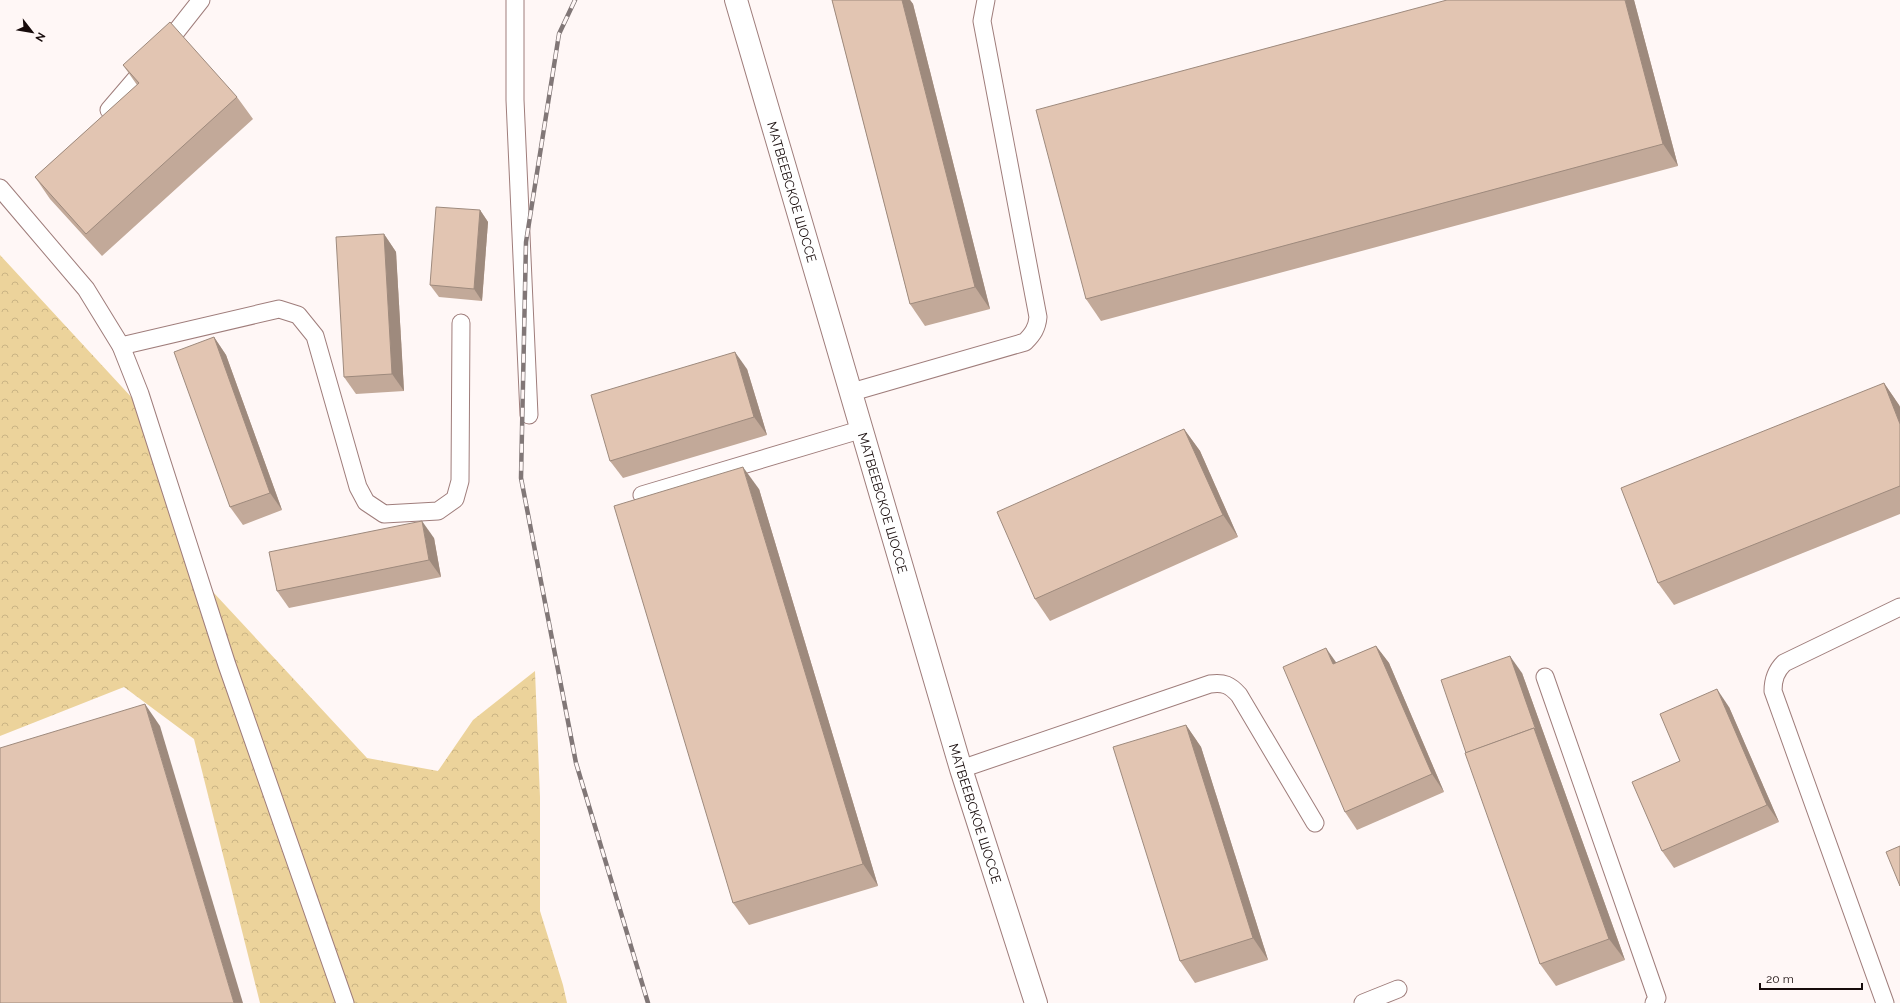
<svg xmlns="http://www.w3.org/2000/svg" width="1900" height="1003" font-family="Raleway,sans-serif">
<defs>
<pattern id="forest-crowns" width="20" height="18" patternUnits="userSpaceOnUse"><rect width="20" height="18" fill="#ecd39b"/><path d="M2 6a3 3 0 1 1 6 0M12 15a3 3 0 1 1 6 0" fill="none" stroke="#cab484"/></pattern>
</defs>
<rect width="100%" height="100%" fill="#fff7f6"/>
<path fill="url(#forest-crowns)" d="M0 255 134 400 213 592 367 758 438 771 473 720 535 671 540 797V911L563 985 567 1003H260L194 739 124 687 0 736Z"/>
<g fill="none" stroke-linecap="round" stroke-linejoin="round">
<g stroke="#9f7d7b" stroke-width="19">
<g id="lane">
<path d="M515 0V100L529 415"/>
<path d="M109 110 175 33 201 0"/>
<path d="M0 188 86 289 121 346 140 394 227 665 345 1003"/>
<path d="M121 346 279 309 298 315 315 336 358 487 366 502 384 514 438 511 455 499 460 481 461 323"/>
<path d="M852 392 1025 342C1033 334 1037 328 1038 317L982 21 986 0"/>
<path d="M642 495 863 429"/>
<path d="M1545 677 1657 998 1654 1003"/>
<path d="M961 769 1210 684C1224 682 1230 685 1239 695L1315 823"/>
<path d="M1363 1003 1398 989"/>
<path d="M1885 1003 1773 691C1773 679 1776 671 1784 663L1900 607"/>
</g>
</g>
<g stroke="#9f7d7b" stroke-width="24">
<g id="secondary">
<path id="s1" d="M736 0 961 769 1036 1003"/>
</g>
</g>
<use href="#lane" stroke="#fff" stroke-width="17"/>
<use href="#secondary" stroke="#fff" stroke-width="22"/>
<g stroke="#817777" stroke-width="4.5">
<path id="rail" d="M575 0 559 34 526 242 521 478 576 763 648 1003"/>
</g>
<use href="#rail" stroke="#fff7f6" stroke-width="3" stroke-dasharray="9" stroke-linecap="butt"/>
</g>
<g fill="#c2a999">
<path d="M832 0H910L913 4 990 309 925 326 910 304Z"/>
<path d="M1634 0 1678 166 1101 321 1086 299Z"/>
<path d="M123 65 237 97 253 119 102 256 50 199 35 177 137 85Z"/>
<path d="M480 210 488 222 482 301 439 297 430 285Z"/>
<path d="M384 234 396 252 404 391 356 394 344 377Z"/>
<path d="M214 337 226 355 282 510 243 525 230 507Z"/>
<path d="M747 369 767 435 623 478 610 461Z"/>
<path d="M1884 383 1899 405 1900 407V514L1674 605 1658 583Z"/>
<path d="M1184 429 1200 451 1238 537 1050 621 1035 599Z"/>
<path d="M759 489 878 886 749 925 733 903Z"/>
<path d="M434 538 441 577 289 608 277 591Z"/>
<path d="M1376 646 1389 663 1444 792 1357 830 1345 812 1336 663Z"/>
<path d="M1522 673 1625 960 1556 986 1540 964Z"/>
<path d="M1729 707 1779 822 1674 868 1662 851 1680 761Z"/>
<path d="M1186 725 1201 747 1268 960 1195 983 1180 961Z"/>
</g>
<g fill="#9e8a7d">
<path d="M902 0H910L913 4 990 309 975 287Z"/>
<path d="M1625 0H1634L1678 166 1663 144Z"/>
<path d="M480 210 488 222 482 301 474 289Z"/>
<path d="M384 234 396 252 404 391 392 374Z"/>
<path d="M214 337 226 355 282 510 270 493Z"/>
<path d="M735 352 747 369 767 435 754 417Z"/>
<path d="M1884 383 1899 405 1900 407V424Z"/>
<path d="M1184 429 1200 451 1238 537 1223 515Z"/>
<path d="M743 467 759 489 878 886 863 864Z"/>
<path d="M422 521 434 538 441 577 429 560Z"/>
<path d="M1376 646 1389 663 1444 792 1432 774Z"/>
<path d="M1326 648 1338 665 1333 664Z"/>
<path d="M1510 656 1522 673 1625 960 1609 939 1534 728Z"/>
<path d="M1717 689 1729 707 1779 822 1767 805Z"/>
<path d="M145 704 160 726 243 1003H234Z"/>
<path d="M1186 725 1201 747 1268 960 1253 938Z"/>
</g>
<g fill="#e2c5b2" stroke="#9e8a7d">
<path d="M832 0H902L975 287 910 304Z"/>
<path d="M1447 0H1625L1663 144 1086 299 1036 110Z"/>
<path d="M170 22 237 97 86 234 35 177 139 83 123 65Z"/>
<path d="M436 207 480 210 474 289 430 285Z"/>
<path d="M384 234 392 374 344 377 336 237Z"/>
<path d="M214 337 270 493 230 507 174 352Z"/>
<path d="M735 352 754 417 610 461 591 395Z"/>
<path d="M1884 383 1900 424V486L1658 583 1621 488Z"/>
<path d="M1184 429 1223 515 1035 599 997 512Z"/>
<path d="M743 467 863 864 733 903 614 506Z"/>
<path d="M422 521 429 560 277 591 269 552Z"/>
<path d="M1376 646 1432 774 1345 812 1283 667 1326 648 1333 664Z"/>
<path d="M1510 656 1537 733 1534 728 1466 753 1441 680Z"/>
<path d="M1717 689 1767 805 1662 851 1632 782 1680 761 1660 714Z"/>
<path d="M145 704 234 1003H0V748Z"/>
<path d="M1186 725 1253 938 1180 961 1113 747Z"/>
<path d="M1534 728 1609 939 1540 964 1465 753Z"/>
<path d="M1900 846V886L1886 852Z"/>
</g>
<g text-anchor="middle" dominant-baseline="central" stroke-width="4" stroke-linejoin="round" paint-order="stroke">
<g font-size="13" fill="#170b0b" stroke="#fff7f6">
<text stroke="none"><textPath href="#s1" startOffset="200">МАТВЕЕВСКОЕ ШОССЕ</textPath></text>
<text stroke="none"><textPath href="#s1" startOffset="524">МАТВЕЕВСКОЕ ШОССЕ</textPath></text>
<text stroke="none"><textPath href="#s1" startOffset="848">МАТВЕЕВСКОЕ ШОССЕ</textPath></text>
</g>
</g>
<g transform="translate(32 32) rotate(121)" stroke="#fff7f6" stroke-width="3" paint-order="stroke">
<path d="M0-3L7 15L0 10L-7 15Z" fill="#170b0b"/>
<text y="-6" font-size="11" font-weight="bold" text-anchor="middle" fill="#170b0b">N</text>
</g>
<path d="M1760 983v6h102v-6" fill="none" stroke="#170b0b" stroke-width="2"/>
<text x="1766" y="983" font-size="12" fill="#170b0b" stroke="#fff7f6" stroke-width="3" paint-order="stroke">20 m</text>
</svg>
